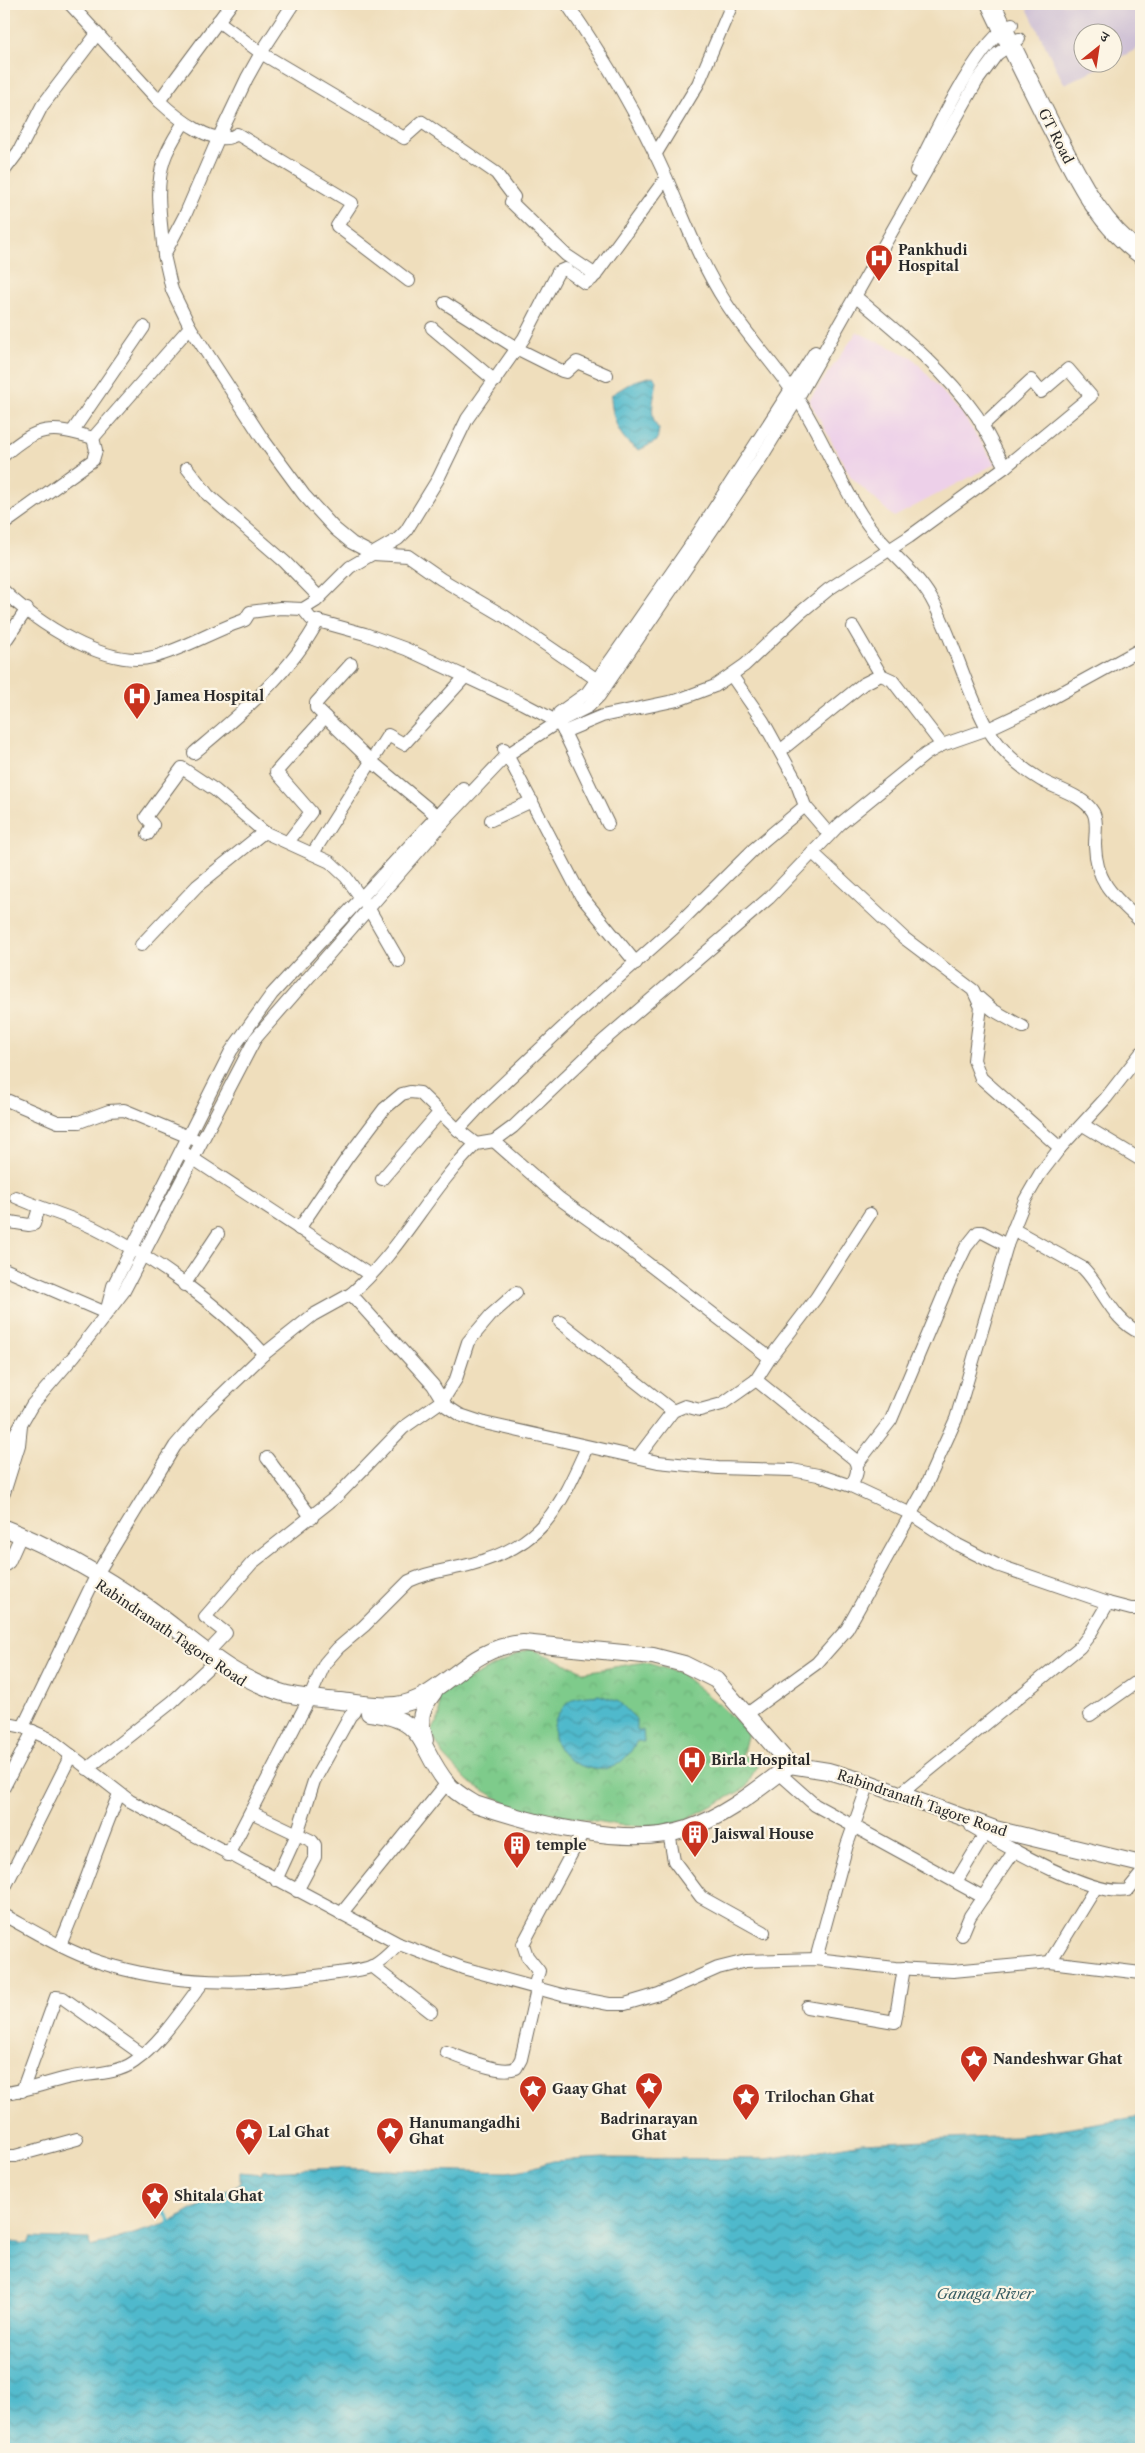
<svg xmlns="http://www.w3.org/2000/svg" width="1145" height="2453" font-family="'Libre Caslon Text','Noto Serif Devanagari',serif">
<defs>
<pattern id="park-crowns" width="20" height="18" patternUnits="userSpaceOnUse" patternTransform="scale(1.25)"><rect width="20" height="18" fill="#7ecb8b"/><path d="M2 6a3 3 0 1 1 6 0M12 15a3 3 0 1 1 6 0" fill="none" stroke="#6dae78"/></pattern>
<pattern id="water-waves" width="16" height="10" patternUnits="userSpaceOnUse" patternTransform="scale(1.25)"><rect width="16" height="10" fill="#4fb9cc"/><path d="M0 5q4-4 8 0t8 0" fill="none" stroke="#4297a6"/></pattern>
</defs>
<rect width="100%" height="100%" fill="#fcf5e5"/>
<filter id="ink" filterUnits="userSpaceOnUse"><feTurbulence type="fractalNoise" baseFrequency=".02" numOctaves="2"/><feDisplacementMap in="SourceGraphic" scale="10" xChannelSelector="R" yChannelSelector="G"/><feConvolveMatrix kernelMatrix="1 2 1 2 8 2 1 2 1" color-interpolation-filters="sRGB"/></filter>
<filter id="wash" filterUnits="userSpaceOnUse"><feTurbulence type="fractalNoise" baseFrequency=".0096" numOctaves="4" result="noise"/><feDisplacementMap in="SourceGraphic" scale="20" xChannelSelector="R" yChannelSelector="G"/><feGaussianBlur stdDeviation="1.12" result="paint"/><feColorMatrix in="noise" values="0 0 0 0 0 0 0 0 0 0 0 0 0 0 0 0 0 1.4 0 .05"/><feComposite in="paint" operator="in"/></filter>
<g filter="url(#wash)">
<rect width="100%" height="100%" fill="#efdebc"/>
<path fill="#edd0e9" d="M857 332 912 357 962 414 995 464 894 517 851 477 809 400Z"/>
<path fill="#ccbed4" d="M1025 4H1141V47L1113 61 1112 32H1082V62L1109 63 1064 84Z"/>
<path fill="url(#park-crowns)" stroke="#547b5b" d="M530 1648 585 1672 644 1662 680 1673 716 1702 748 1732 742 1756 760 1759 746 1788 681 1822 654 1827 619 1825 512 1807 468 1781 444 1756 431 1733 440 1716 439 1694Z"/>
<g fill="url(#water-waves)" stroke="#3d727c">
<path d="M653 376 657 381C655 396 647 416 659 429L657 441 639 450C619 441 611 416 611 395L634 381Z"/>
<path d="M599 1695 619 1702 636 1719V1730H643L644 1742 637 1741C633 1748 629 1755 623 1760 597 1786 535 1753 559 1713 562 1708 570 1700 576 1698 582 1696 592 1696 599 1695Z"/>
<path d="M1141 2116V2449H4V2241L28 2244 31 2237 90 2239 91 2247 169 2223 240 2183V2172L261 2174V2171L339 2168 507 2172 527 2169 553 2161 604 2158 767 2159 862 2143 1015 2136Z"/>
</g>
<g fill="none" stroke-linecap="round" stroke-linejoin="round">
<path stroke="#4fb9cc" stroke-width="3" d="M157 2196 164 2206V2211L170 2220 169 2223 173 2225"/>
</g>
</g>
<g filter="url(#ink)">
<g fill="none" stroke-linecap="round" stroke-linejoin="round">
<g stroke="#706a5e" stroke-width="14">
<g id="minor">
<path d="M70 4 159 101 231 4"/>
<path d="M293 4 261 53 247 78 218 139 186 213 164 255 172 290 190 327 262 438 304 495 335 529 352 543 373 554 408 556 441 579 504 616 596 679"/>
<path d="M567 4C605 59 639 117 666 177 685 220 700 263 726 303 748 337 777 367 799 401 824 440 840 485 866 522 885 550 914 569 931 598 954 639 964 685 986 726 999 748 1019 767 1041 780 1056 789 1083 795 1093 812 1098 821 1095 834 1095 845 1096 884 1115 897 1141 922"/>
<path d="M218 21 261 53 404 138 422 122 496 173 514 197 511 202 566 255 596 275"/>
<path d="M159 101C175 116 216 150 237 134L352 203 337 226 409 281"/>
<path d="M655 155 698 84 732 4"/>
<path d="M4 171 19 151 42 106 97 34"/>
<path d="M916 171C934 135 978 40 1012 24"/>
<path d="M164 255C162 225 154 189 164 160 168 147 177 134 184 122"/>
<path d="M445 303 518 349 562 371 566 372 577 362 607 375"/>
<path d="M432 328 495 381"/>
<path d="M982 426 1031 380 1041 392 1068 369 1091 396 1005 467"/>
<path d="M72 432 144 327"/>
<path d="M93 438 190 327"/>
<path d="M4 455C38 426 50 425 93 438"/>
<path d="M187 468 208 495 285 562 319 597"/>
<path d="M4 524 93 460 96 450 93 438"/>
<path d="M4 591C35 622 107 669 153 657 185 649 214 630 245 620L250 612 280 608 303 609 311 619 365 634 406 649 522 703 558 722 564 732 602 716 678 700 715 686 745 665 801 612 829 589 909 537 1005 467C995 450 987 432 977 416 945 370 899 333 856 297"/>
<path d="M303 609 316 601 350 567 398 539 406 531 438 479 467 419 524 338 558 272 565 269 585 283 592 279 666 178"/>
<path d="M853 627 881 675"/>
<path d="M4 643 27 609"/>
<path d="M351 664 316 703V708L371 761 437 816"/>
<path d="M732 676 763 721 795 779 805 806 829 834"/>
<path d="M559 713 587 693 613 657 688 549 815 352"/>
<path d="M564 732 608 824"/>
<path d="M504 749 581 896 636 963"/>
<path d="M780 751 863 684 881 675 892 680 942 745"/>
<path d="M194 753C239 715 290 674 318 621"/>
<path d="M491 820 532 801"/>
<path d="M148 834 153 825 146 817 182 768 215 790 264 832 330 862 346 877 369 909 399 961"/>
<path d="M288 842 311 812 276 772 325 717"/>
<path d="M313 853 388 735 404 744 465 677"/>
<path d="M813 853 904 938 973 990 981 1007 974 1060 981 1078 1060 1148"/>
<path d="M141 945 197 886 264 832"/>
<path d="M978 997 993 1010 1023 1027"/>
<path d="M4 1099 58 1122H79L109 1111 124 1110 196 1140"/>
<path d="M1083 1125 1141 1160"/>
<path d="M494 1141 560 1199 616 1239 770 1358 756 1380 854 1459C860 1469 856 1477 851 1486"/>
<path d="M476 1144 458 1130 484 1102 574 1017 673 929 755 848 805 806"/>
<path d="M186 1154 370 1275"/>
<path d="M382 1179 439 1113"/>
<path d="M16 1197C41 1209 69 1216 94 1228 153 1257 220 1305 264 1354"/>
<path d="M4 1221 29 1225 34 1224 39 1208"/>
<path d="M299 1229 347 1158 384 1109 402 1094 410 1092 420 1093 458 1130"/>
<path d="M1013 1229 1083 1268C1104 1289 1112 1321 1141 1333"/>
<path d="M4 1269 106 1313"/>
<path d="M184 1285 218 1234"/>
<path d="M351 1294C401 1251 429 1190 476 1144L494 1141 513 1127 603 1041 769 898 840 824 926 754 942 745 988 729 1041 704 1141 649"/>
<path d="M107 1309 113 1286 231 1051 272 994 463 788"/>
<path d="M560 1322 673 1411"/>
<path d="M770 1358 816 1298 870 1214"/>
<path d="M638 1457 673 1411 685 1406 700 1410 722 1404 756 1380"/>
<path d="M267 1458 312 1518"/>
<path d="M4 1461 11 1441 32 1405 74 1356 124 1291 255 1039 450 815 507 755 558 722 588 707 599 696 761 458 797 399 977 81 997 54 1019 39"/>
<path d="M857 1464 891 1420 950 1280 966 1247 978 1232H982L1007 1245"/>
<path d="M4 1493 19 1445 21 1426"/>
<path d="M4 1566 9 1562 18 1542"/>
<path d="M208 1652 226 1633 205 1617 252 1563 337 1496 403 1428 443 1400 456 1379 468 1342 491 1315 516 1293"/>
<path d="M747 1714 817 1663 847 1629 923 1492 956 1419 1007 1245 1025 1200 1040 1174 1060 1148 1106 1098 1141 1053"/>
<path d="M1090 1715 1141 1679"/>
<path d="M4 1723 23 1727 97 1574 175 1446 205 1411 264 1354 313 1315 351 1294 433 1385 446 1406 460 1415 484 1423 658 1462 718 1468 792 1470 818 1475 851 1486 909 1513 958 1545 997 1565 1108 1603 1131 1609H1141"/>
<path d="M23 1727 50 1739 130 1801 399 1944 463 1968 562 1995 609 2004H625L659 1994 718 1968 746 1961 816 1959 895 1968 953 1971 1050 1962 1141 1973"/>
<path d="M87 1769 172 1702 212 1664"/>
<path d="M779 1773 815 1805 983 1897"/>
<path d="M4 1787 33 1731"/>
<path d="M900 1794 1080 1647 1090 1634 1108 1603"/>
<path d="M251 1812 312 1841 315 1845V1857L297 1891"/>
<path d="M971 1826C1002 1844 1093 1898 1128 1890L1141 1874"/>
<path d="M669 1833 674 1861 701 1897 764 1932"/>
<path d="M228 1855 310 1697 325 1663 338 1648 364 1626 409 1581C429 1571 451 1570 472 1564 543 1545 559 1509 587 1447"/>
<path d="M276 1880 297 1834 314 1781 350 1716 354 1712"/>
<path d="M956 1882 985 1834"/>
<path d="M4 1889 71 1755"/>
<path d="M341 1914 447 1783"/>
<path d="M4 1915C35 1932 66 1951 99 1962 172 1986 249 1985 324 1975 340 1972 358 1972 373 1966 383 1961 391 1952 399 1944"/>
<path d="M962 1935 970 1916 1015 1850"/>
<path d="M60 1945C82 1895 98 1844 119 1794"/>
<path d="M816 1959 847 1845 869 1783"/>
<path d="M1050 1962 1096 1887"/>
<path d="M372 1966 431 2012"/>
<path d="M534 1987 539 1971 527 1956 523 1944 583 1832"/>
<path d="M807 2007 895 2022 904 1968"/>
<path d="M446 2052C463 2058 499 2075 516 2068L521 2059 537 1989"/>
<path d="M22 2091 56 1997 63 1998 143 2055"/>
<path d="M4 2093C26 2091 45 2083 67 2078 88 2073 116 2075 134 2062 162 2042 183 2008 204 1981"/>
<path d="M4 2156H15L77 2139"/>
</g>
</g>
<g stroke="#706a5e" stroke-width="18">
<g id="major">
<path d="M4 1528C56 1548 103 1576 149 1608 191 1638 232 1679 283 1693 301 1698 321 1699 340 1701 358 1703 378 1707 396 1705 444 1699 465 1647 523 1643L653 1656 684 1664 716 1680 790 1765 828 1771 869 1783 995 1829 1141 1864"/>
<path d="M369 1713C428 1719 417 1746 447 1783 454 1792 465 1798 475 1804 532 1823 628 1849 687 1829 726 1816 758 1789 790 1765"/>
<path d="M425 1740C419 1717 419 1712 434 1692"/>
</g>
</g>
<g stroke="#706a5e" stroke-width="21">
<path id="highway" d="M991 4C1010 44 1030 84 1050 124 1075 171 1096 222 1141 254"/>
</g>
<use href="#minor" stroke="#fff" stroke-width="12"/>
<use href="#major" stroke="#fff" stroke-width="16"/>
<use href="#highway" stroke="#fff" stroke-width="19"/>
</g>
</g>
<defs>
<g id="hospital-pin" transform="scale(1.4375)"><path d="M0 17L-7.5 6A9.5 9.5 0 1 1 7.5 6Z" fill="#c8321e" stroke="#fcf5e5"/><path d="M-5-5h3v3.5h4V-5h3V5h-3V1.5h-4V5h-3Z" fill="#fff"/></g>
<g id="building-pin" transform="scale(1.4375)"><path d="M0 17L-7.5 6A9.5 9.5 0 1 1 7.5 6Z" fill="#c8321e" stroke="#fcf5e5"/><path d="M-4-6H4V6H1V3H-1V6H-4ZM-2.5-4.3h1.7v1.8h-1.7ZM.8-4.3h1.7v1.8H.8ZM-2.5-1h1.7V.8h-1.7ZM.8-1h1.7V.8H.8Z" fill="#fff"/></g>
<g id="sight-pin" transform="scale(1.4375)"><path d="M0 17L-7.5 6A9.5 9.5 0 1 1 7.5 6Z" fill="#c8321e" stroke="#fcf5e5"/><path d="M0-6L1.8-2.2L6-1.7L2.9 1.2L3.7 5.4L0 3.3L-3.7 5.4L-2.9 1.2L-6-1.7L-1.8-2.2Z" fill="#fff"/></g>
</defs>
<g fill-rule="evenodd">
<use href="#hospital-pin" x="879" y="258"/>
<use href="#hospital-pin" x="137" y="696"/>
<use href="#hospital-pin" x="692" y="1760"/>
<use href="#building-pin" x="695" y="1834"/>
<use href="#building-pin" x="517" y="1845"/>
<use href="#sight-pin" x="974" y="2059"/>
<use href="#sight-pin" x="649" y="2086"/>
<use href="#sight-pin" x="533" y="2089"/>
<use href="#sight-pin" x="746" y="2097"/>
<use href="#sight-pin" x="390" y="2131"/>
<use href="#sight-pin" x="249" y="2132"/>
<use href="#sight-pin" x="155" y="2196"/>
</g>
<g text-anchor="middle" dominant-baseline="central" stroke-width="4.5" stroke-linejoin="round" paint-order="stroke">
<g font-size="14" fill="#2b2b2b" stroke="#fcf5e5">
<text transform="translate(1056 136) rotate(63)">GT Road</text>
<text transform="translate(171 1633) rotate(34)">Rabindranath Tagore Road</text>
<text transform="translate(922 1803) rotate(19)">Rabindranath Tagore Road</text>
</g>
<g font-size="14" font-weight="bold" fill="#2b2b2b" stroke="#fcf5e5" text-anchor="start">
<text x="898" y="250">Pankhudi<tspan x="898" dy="16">Hospital</tspan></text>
<text x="156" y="696">Jamea Hospital</text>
<text x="711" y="1760">Birla Hospital</text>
<text x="714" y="1834">Jaiswal House</text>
<text x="536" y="1845">temple</text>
<text x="993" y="2059">Nandeshwar Ghat</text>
<text x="552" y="2089">Gaay Ghat</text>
<text x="765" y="2097">Trilochan Ghat</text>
<text x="649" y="2119" text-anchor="middle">Badrinarayan<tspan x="649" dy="16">Ghat</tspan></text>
<text x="409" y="2123">Hanumangadhi<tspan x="409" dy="16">Ghat</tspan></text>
<text x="268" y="2132">Lal Ghat</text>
<text x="174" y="2196">Shitala Ghat</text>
</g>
<g font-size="15" font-style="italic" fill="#385d63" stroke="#fcf5e5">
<text x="985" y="2293">Ganaga River</text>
</g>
</g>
<rect width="1145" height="2453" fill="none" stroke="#fcf5e5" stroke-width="20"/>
<g transform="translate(1098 48) rotate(30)"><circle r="24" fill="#fcf5e5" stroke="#a8a49b"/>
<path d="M0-4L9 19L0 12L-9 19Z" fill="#c8321e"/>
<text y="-8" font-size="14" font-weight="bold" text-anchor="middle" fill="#2b2b2b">उ</text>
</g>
</svg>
